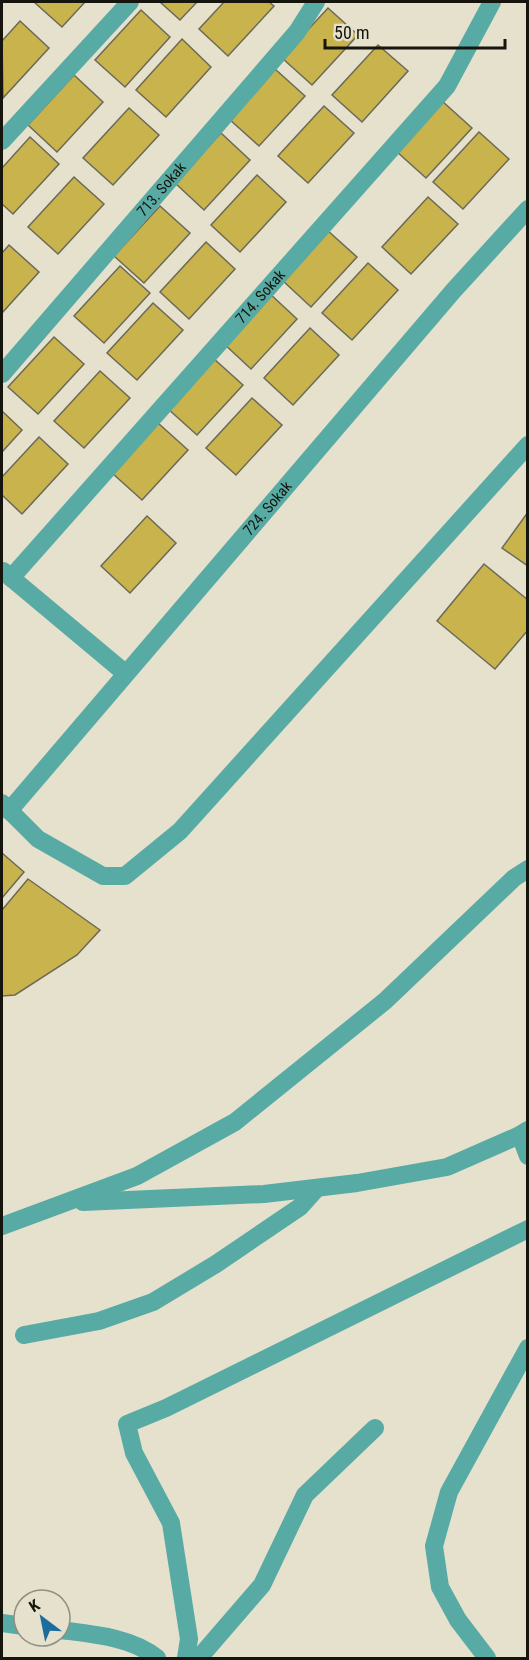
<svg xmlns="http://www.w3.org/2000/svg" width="529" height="1660" font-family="'Roboto Condensed',sans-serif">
<rect width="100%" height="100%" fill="#e5e1cd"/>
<g fill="#c8b34d" stroke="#6c6957" stroke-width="1.5">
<path d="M34 2H85L62 27Z"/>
<path d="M160 2H197L180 20Z"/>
<path d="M224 2H269L274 6 228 56 199 29Z"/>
<path d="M328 8 358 35 312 85 282 58Z"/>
<path d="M141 10 170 37 125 87 95 60Z"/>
<path d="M20 21 49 48 3 98 2 41Z"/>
<path d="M182 39 211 67 166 117 136 90Z"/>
<path d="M378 45 408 71 362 122 332 95Z"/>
<path d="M275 69 305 96 259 146 229 119Z"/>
<path d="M74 75 103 102 57 152 28 125Z"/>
<path d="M442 101 472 128 426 178 396 151Z"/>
<path d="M324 106 354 133 308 183 278 156Z"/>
<path d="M129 108 159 135 113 185 83 158Z"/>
<path d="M479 132 509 159 463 209 433 182Z"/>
<path d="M221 133 250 160 204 210 175 183Z"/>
<path d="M30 137 59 164 13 214 2 204V168Z"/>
<path d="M257 175 286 202 240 252 211 225Z"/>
<path d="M74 177 104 204 58 254 28 227Z"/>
<path d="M428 197 458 224 411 274 382 247Z"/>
<path d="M160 206 190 233 144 283 114 256Z"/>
<path d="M327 230 357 257 311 307 282 280Z"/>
<path d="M206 242 235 269 189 319 160 292Z"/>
<path d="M9 245 39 272 2 313V253Z"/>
<path d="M368 263 398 290 352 340 322 313Z"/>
<path d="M120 266 150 293 104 343 74 316Z"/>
<path d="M268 292 297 319 251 369 222 342Z"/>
<path d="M153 303 183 330 137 380 107 353Z"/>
<path d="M310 328 339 355 293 405 264 378Z"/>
<path d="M54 337 84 364 38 414 8 387Z"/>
<path d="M213 358 243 385 197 435 167 408Z"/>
<path d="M100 371 130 398 84 448 54 421Z"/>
<path d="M252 398 282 425 236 475 206 448Z"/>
<path d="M2 411 22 430 2 452Z"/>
<path d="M158 423 188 450 142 500 112 473Z"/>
<path d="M39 437 68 464 22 514 2 495V477Z"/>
<path d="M528 512V566L502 548Z"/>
<path d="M147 516 176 543 130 593 101 566Z"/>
<path d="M484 564 528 600V630L495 669 437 621Z"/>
<path d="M2 853 24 872 2 898Z"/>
<path d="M28 879 100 930 77 955 15 995 2 996V910Z"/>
</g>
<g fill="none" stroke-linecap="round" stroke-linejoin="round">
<g stroke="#57aba4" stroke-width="18">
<path d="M2 141 130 2"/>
<path id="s1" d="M2 374 297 32 316 2"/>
<path d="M3 571 125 673"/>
<path id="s2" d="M11 578 447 86 492 2"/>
<path d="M2 803 38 839 103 876H125L180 831 528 445"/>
<path id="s3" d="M9 811 454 290 528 209"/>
<path d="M528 1130 520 1135 528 1156"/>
<path d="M83 1202 264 1194 357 1183 447 1167 520 1135"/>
<path d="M2 1226 137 1176 235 1122 385 1001 514 878 528 869"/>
<path d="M24 1335 99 1321 153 1302 216 1264 300 1207 317 1188"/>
<path d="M2 1623 24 1626"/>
<path d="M60 1630C91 1634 132 1637 157 1658"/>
<path d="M186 1658 189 1639 171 1523 134 1453 127 1424 166 1408 528 1229"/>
<path d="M199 1658 262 1585 305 1495 375 1428"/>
<path d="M487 1658 458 1620 440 1587 434 1546 449 1492 528 1348"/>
</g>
</g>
<g text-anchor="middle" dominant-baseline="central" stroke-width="5" stroke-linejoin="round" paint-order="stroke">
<g font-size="15" fill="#15140d" stroke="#e5e1cd">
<text stroke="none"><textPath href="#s1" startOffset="244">713. Sokak</textPath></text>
<text stroke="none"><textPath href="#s2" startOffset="376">714. Sokak</textPath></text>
<text stroke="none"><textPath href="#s3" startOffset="398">724. Sokak</textPath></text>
</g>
</g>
<rect width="529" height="1660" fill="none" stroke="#15140d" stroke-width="6"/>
<g transform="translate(42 1618) rotate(328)"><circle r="28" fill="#e5e1cd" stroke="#928f80" stroke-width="1.5"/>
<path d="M0-4.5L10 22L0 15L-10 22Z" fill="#1c6c9e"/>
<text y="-9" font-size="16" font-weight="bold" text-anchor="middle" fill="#15140d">K</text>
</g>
<path d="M325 39v9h180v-9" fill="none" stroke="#15140d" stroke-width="3"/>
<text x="334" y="39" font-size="18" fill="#15140d" stroke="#e5e1cd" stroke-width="4.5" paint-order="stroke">50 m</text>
</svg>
